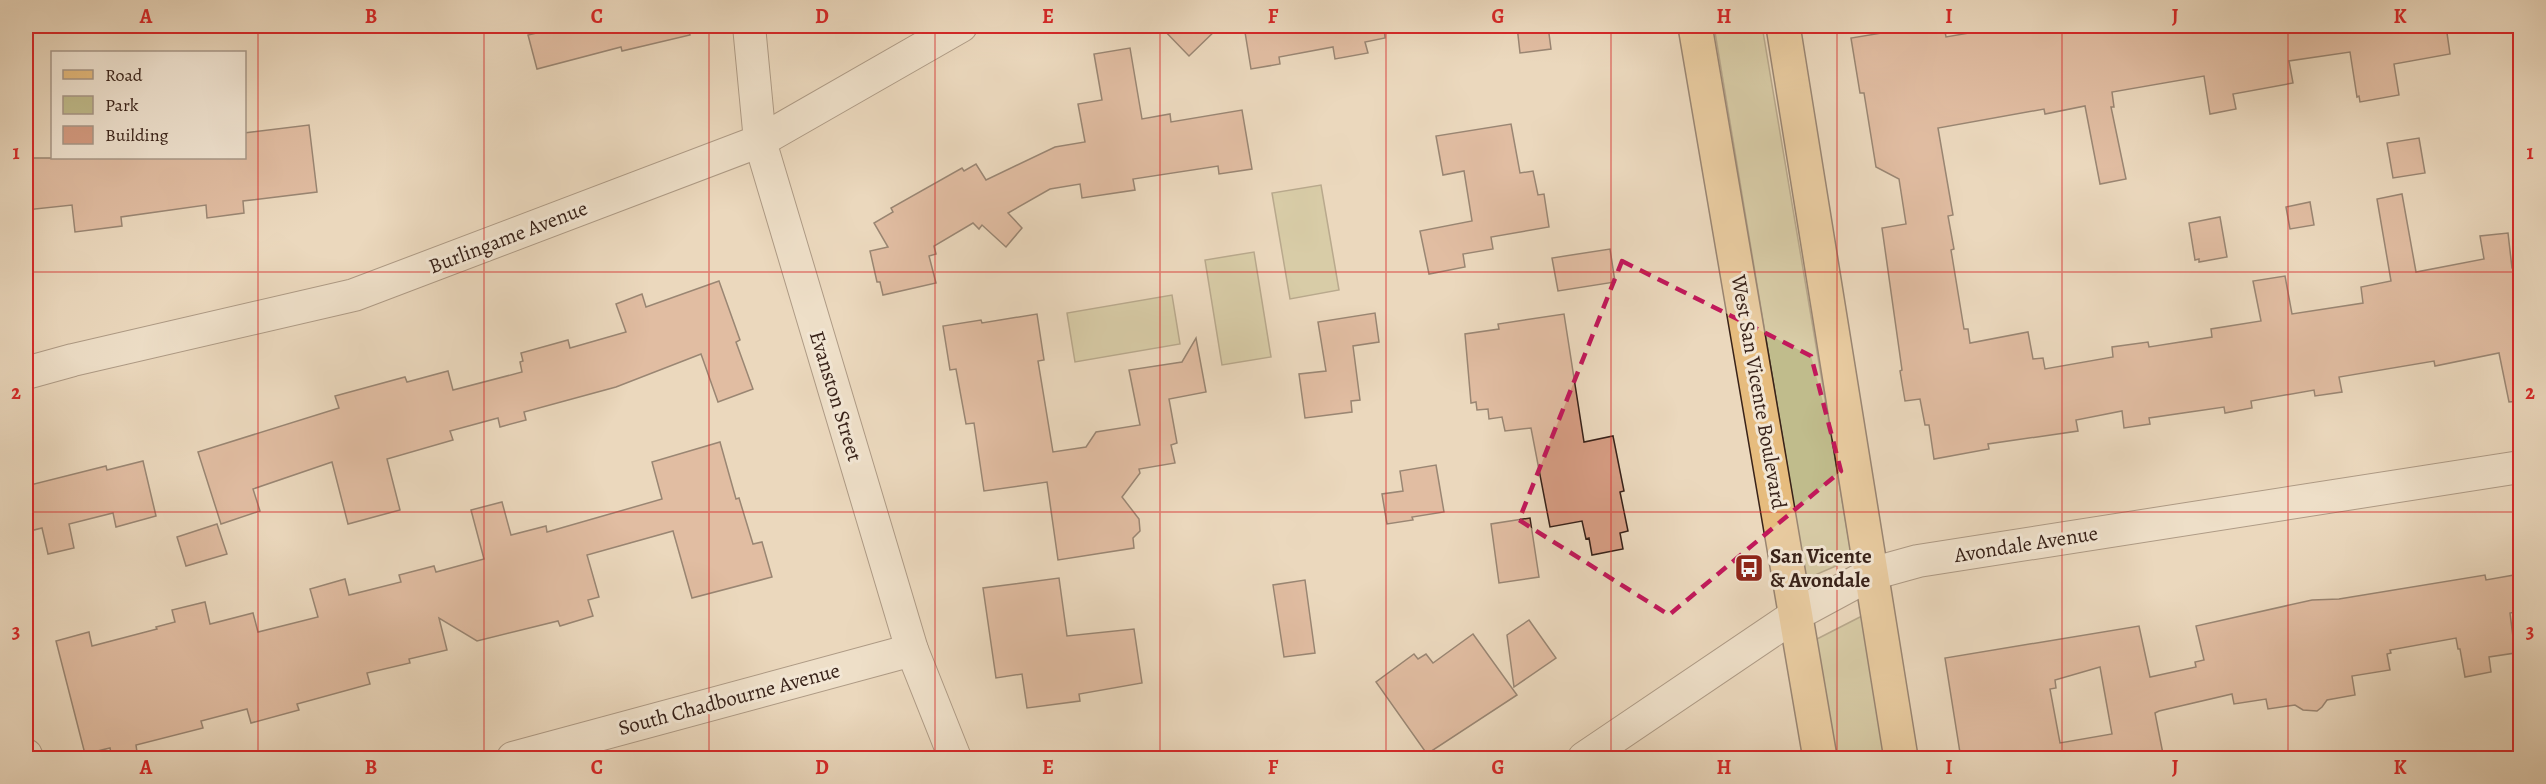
<svg xmlns="http://www.w3.org/2000/svg" width="2546" height="784" font-family="Alegreya,serif">
<rect width="100%" height="100%" fill="#ebd8bd"/>
<filter id="stains"><feTurbulence type="fractalNoise" baseFrequency=".00333" numOctaves="4"/><feColorMatrix values="0 0 0 0 .2 0 0 0 0 .09 0 0 0 0 .02 0 0 0 .5 -.17"/></filter>
<radialGradient id="worn" r=".72"><stop offset=".6" stop-color="#630" stop-opacity="0"/><stop offset="1" stop-color="#630" stop-opacity=".3"/></radialGradient>
<g fill="#c0bc8c" stroke="#7c6f52" stroke-width="1.5">
<path d="M1714 26H1762L1852 559 1806 579Z"/>
<path d="M1321 185 1339 290 1290 299 1272 193Z"/>
<path d="M1254 252 1271 357 1222 365 1205 260Z"/>
<path d="M1172 295 1180 344 1075 362 1067 313Z"/>
<path d="M1862 616 1886 758H1834L1815 640Z"/>
</g>
<g fill="#d59c82" stroke="#382219" stroke-width="1.5" fill-rule="evenodd">
<path d="M566 26H688L690 35 622 51 621 47 537 69 528 35Z"/>
<path d="M1160 26H1220L1189 56Z"/>
<path d="M1244 26H1384L1385 38 1365 42 1368 53 1335 59 1333 47 1279 57 1280 64 1251 69Z"/>
<path d="M1517 26H1548L1551 49 1520 53Z"/>
<path d="M1924 26H1944L1946 37 2010 26H2446L2450 54 2394 64 2399 95 2360 102 2359 96 2357 97 2350 52 2289 61 2293 83 2233 94 2236 109 2210 114 2204 76 2112 92 2114 107H2111L2126 179 2100 184 2085 106 2045 114 2044 109 1938 128 1953 215 1948 216 1954 249 1951 250 1964 329H1968L1970 343 2028 332 2033 359 2043 358 2045 369 2113 357 2112 347 2148 342 2149 347 2212 337 2211 329 2261 321 2253 281 2285 276 2292 314 2363 303 2361 287 2391 281 2377 199 2402 194 2416 272 2484 259 2480 236 2508 233 2512 268 2520 267V401L2509 402 2499 353 2435 366 2434 361 2339 377 2342 392 2315 396 2314 390 2251 401 2252 408 2225 413 2224 407 2149 418 2150 424 2124 428 2122 411 2076 420 2078 431 1988 444 1989 449 1934 459 1929 425H1925L1920 399 1905 401 1900 371 1902 370 1882 228 1906 224 1899 179 1876 167 1864 93H1860L1851 38Z"/>
<path d="M1130 48 1142 119 1170 114 1171 122 1242 110 1252 169 1219 174 1218 166 1133 179 1135 190 1082 198 1080 184 1050 189 1008 213 1022 228 1006 247 982 225 979 229 973 223 934 246 936 254 929 256 936 283 883 295 880 282H877L870 251 888 247 874 223 893 212 891 208 962 168 964 171 976 164 986 180 1055 147 1085 142 1078 104 1102 100 1094 54Z"/>
<path d="M1511 124 1520 173 1533 171 1538 195 1544 194 1549 227 1491 237 1493 249 1463 254 1465 267 1429 274 1420 231 1472 221 1464 171 1443 175 1436 136Z"/>
<path d="M309 125 317 192 243 201 244 213 207 218 206 205 121 217 122 226 75 232 72 205 26 210V158H244V133Z"/>
<path d="M2419 138 2425 173 2393 178 2387 143Z"/>
<path d="M2310 202 2314 225 2290 229 2286 207Z"/>
<path d="M2220 217 2227 257 2199 262V259L2195 260 2189 223Z"/>
<path d="M1610 249 1615 282 1558 291 1552 258Z"/>
<path d="M719 281 740 340 736 342 753 389 718 402 701 354 616 387 524 412 526 420 500 427 498 418 450 431 453 440 387 459 400 510 348 524 332 462 253 489 260 511 221 524 198 452 339 408 335 396 405 377 407 382 448 371 453 390 522 372 520 362 523 361 521 353 568 340 570 348 626 332 616 304 642 294 646 307Z"/>
<path d="M1375 313 1379 342 1353 346 1360 400 1351 401 1352 412 1305 418 1299 374 1326 371 1318 322Z"/>
<path d="M1037 314 1044 360 1038 361 1053 452 1086 447 1096 432 1140 425 1129 370 1182 362 1196 338 1206 392 1169 399 1177 443 1171 445 1175 463 1139 469 1140 473 1122 497 1139 519 1140 531 1133 538 1134 548 1058 560 1047 482 984 491 974 423 966 424 956 369 950 370 943 326 981 320 982 323Z"/>
<path d="M1564 314 1584 442 1613 436 1624 491 1620 492 1628 531 1620 533 1623 549 1592 555 1589 538 1586 539 1582 521 1550 527 1531 428 1505 431 1502 417 1489 419 1488 409 1477 410 1476 402 1471 403 1465 334 1499 329 1498 324Z"/>
<path d="M720 442 736 499 739 498 753 544 762 542 772 577 692 598 673 531 587 555 599 597 588 600 593 616 560 626 558 621 477 641 439 618 447 650 409 659 410 663 367 673 370 684 297 704 299 710 251 723 247 709 201 721 203 728 136 745 137 752 112 758 110 748 85 754 56 641 89 632 92 646 157 629 156 627 175 622 172 610 205 602 210 624 253 613 258 632 318 617 310 589 345 579 349 595 401 582 399 575 434 566 436 572 484 559 471 510 502 502 511 535 546 526 547 532 662 499 652 462Z"/>
<path d="M143 461 156 516 116 527 113 513 69 524 74 548 48 554 42 528 26 532V486L106 466 107 470Z"/>
<path d="M1436 465 1444 512 1412 517 1413 520 1387 524 1382 494 1403 491 1400 471Z"/>
<path d="M1530 518 1539 577 1499 583 1491 524Z"/>
<path d="M217 524 227 554 186 566 177 537Z"/>
<path d="M2520 574V611L2510 613 2515 653 2489 657 2491 672 2465 677 2460 649H2458L2456 638 2390 650 2391 653 2387 654 2390 670 2352 676 2355 695 2327 700 2322 707 2317 711 2303 710 2295 705 2268 709 2266 699 2234 704 2232 694 2159 711 2155 713 2164 759H1961L1945 658 2139 626 2150 677 2196 667 2195 662 2204 660 2196 626 2312 600 2339 599 2485 575 2486 580ZM2100 667 2112 734 2060 743 2050 689 2056 688 2055 680Z"/>
<path d="M1059 578 1067 636 1134 629 1142 683 1079 694 1080 701 1027 708 1022 674 996 678 983 588Z"/>
<path d="M1305 580 1315 653 1284 657 1273 585Z"/>
<path d="M1529 620 1556 658 1514 687 1507 635Z"/>
<path d="M1473 634 1517 695 1427 754 1376 682 1414 654 1418 659 1426 654 1433 663Z"/>
</g>
<g fill="none" stroke-linecap="round" stroke-linejoin="round">
<g stroke="#655042" stroke-width="34">
<g id="minor">
<path d="M749 26 760 141 912 650 955 758"/>
<path d="M26 373 73 360 354 295 760 141 961 26"/>
<path d="M26 755 27 758"/>
<path d="M513 758 912 650"/>
<path d="M1584 758 1797 614 1871 574 1918 561 2520 467"/>
</g>
</g>
<g stroke="#382219" stroke-width="36">
<g id="major">
<path d="M1695 26 1820 758"/>
<path d="M1783 26 1901 758"/>
</g>
</g>
<use href="#minor" stroke="#f2e6d4" stroke-width="32"/>
<use href="#major" stroke="#e6bc7e" stroke-width="33"/>
</g>
<path d="M0 0H2546V784H0ZM1622 261 1811 356 1841 471 1669 615 1519 520Z" fill="#ebd8bd" fill-opacity=".55" fill-rule="evenodd"/>
<path fill="none" stroke="#c2185b" stroke-width="4.5" stroke-dasharray="12 8" stroke-linejoin="round" d="M1622 261 1811 356 1841 471 1669 615 1519 520Z"/>
<path fill="none" stroke="#d62828" stroke-width="1.5" stroke-opacity="0.55" d="M258 26V758M484 26V758M709 26V758M935 26V758M1160 26V758M1386 26V758M1611 26V758M1837 26V758M2062 26V758M2288 26V758M26 272H2520M26 512H2520"/>
<defs>
<g id="bus-square" transform="scale(1.5)"><rect x="-9" y="-9" width="18" height="18" rx="4" fill="#8f2418" stroke="#f2e6d4"/><path d="M-5-6H5V4H4V6H2V4H-2V6H-4V4H-5ZM-3.5-4V0h7V-4ZM-3.5 1.2v1.5H-2V1.2ZM2 1.2v1.5H3.5V1.2Z" fill="#fff"/></g>
</defs>
<g fill-rule="evenodd">
<use href="#bus-square" x="1749" y="568"/>
</g>
<g text-anchor="middle" dominant-baseline="central" stroke-width="6" stroke-linejoin="round" paint-order="stroke">
<g font-size="21" fill="#382219" stroke="#f2e6d4">
<text transform="translate(508 237) rotate(-21)">Burlingame Avenue</text>
<text transform="translate(1759 392) rotate(80)">West San Vicente Boulevard</text>
<text transform="translate(836 396) rotate(73)">Evanston Street</text>
<text transform="translate(2026 544) rotate(-9)">Avondale Avenue</text>
<text transform="translate(729 699) rotate(-15)">South Chadbourne Avenue</text>
</g>
<g font-size="21" font-weight="bold" fill="#382219" stroke="#f2e6d4" text-anchor="start">
<text x="1770" y="556">San Vicente<tspan x="1770" dy="24">&amp; Avondale</tspan></text>
</g>
</g>
<rect width="2546" height="784" fill="none" stroke="#ebd8bd" stroke-width="66"/>
<rect x="51" y="51" width="195" height="108" fill="#f2e6d4" stroke="#a89889" stroke-width="1.5"/>
<rect x="63" y="70" width="30" height="9" fill="#e6bc7e" stroke="#a89889" stroke-width="1.5"/>
<text x="105" y="81" font-size="18" fill="#382219">Road</text>
<rect x="63" y="96" width="30" height="18" fill="#c0bc8c" stroke="#a89889" stroke-width="1.5"/>
<text x="105" y="111" font-size="18" fill="#382219">Park</text>
<rect x="63" y="126" width="30" height="18" fill="#d59c82" stroke="#a89889" stroke-width="1.5"/>
<text x="105" y="141" font-size="18" fill="#382219">Building</text>
<rect x="33" y="33" width="2480" height="718" fill="none" stroke="#d62828" stroke-width="2"/>
<g font-size="20" text-anchor="middle" font-weight="bold" fill="#d62828">
<text x="146" y="23">A</text>
<text x="371" y="23">B</text>
<text x="597" y="23">C</text>
<text x="822" y="23">D</text>
<text x="1048" y="23">E</text>
<text x="1273" y="23">F</text>
<text x="1498" y="23">G</text>
<text x="1724" y="23">H</text>
<text x="1949" y="23">I</text>
<text x="2175" y="23">J</text>
<text x="2400" y="23">K</text>
<text x="16" y="159">1</text>
<text x="2530" y="159">1</text>
<text x="16" y="399">2</text>
<text x="2530" y="399">2</text>
<text x="16" y="638">3</text>
<text x="2530" y="638">3</text>
<text x="146" y="774">A</text>
<text x="371" y="774">B</text>
<text x="597" y="774">C</text>
<text x="822" y="774">D</text>
<text x="1048" y="774">E</text>
<text x="1273" y="774">F</text>
<text x="1498" y="774">G</text>
<text x="1724" y="774">H</text>
<text x="1949" y="774">I</text>
<text x="2175" y="774">J</text>
<text x="2400" y="774">K</text>
</g>
<rect width="100%" height="100%" filter="url(#stains)"/>
<rect width="100%" height="100%" fill="url(#worn)"/>
</svg>
